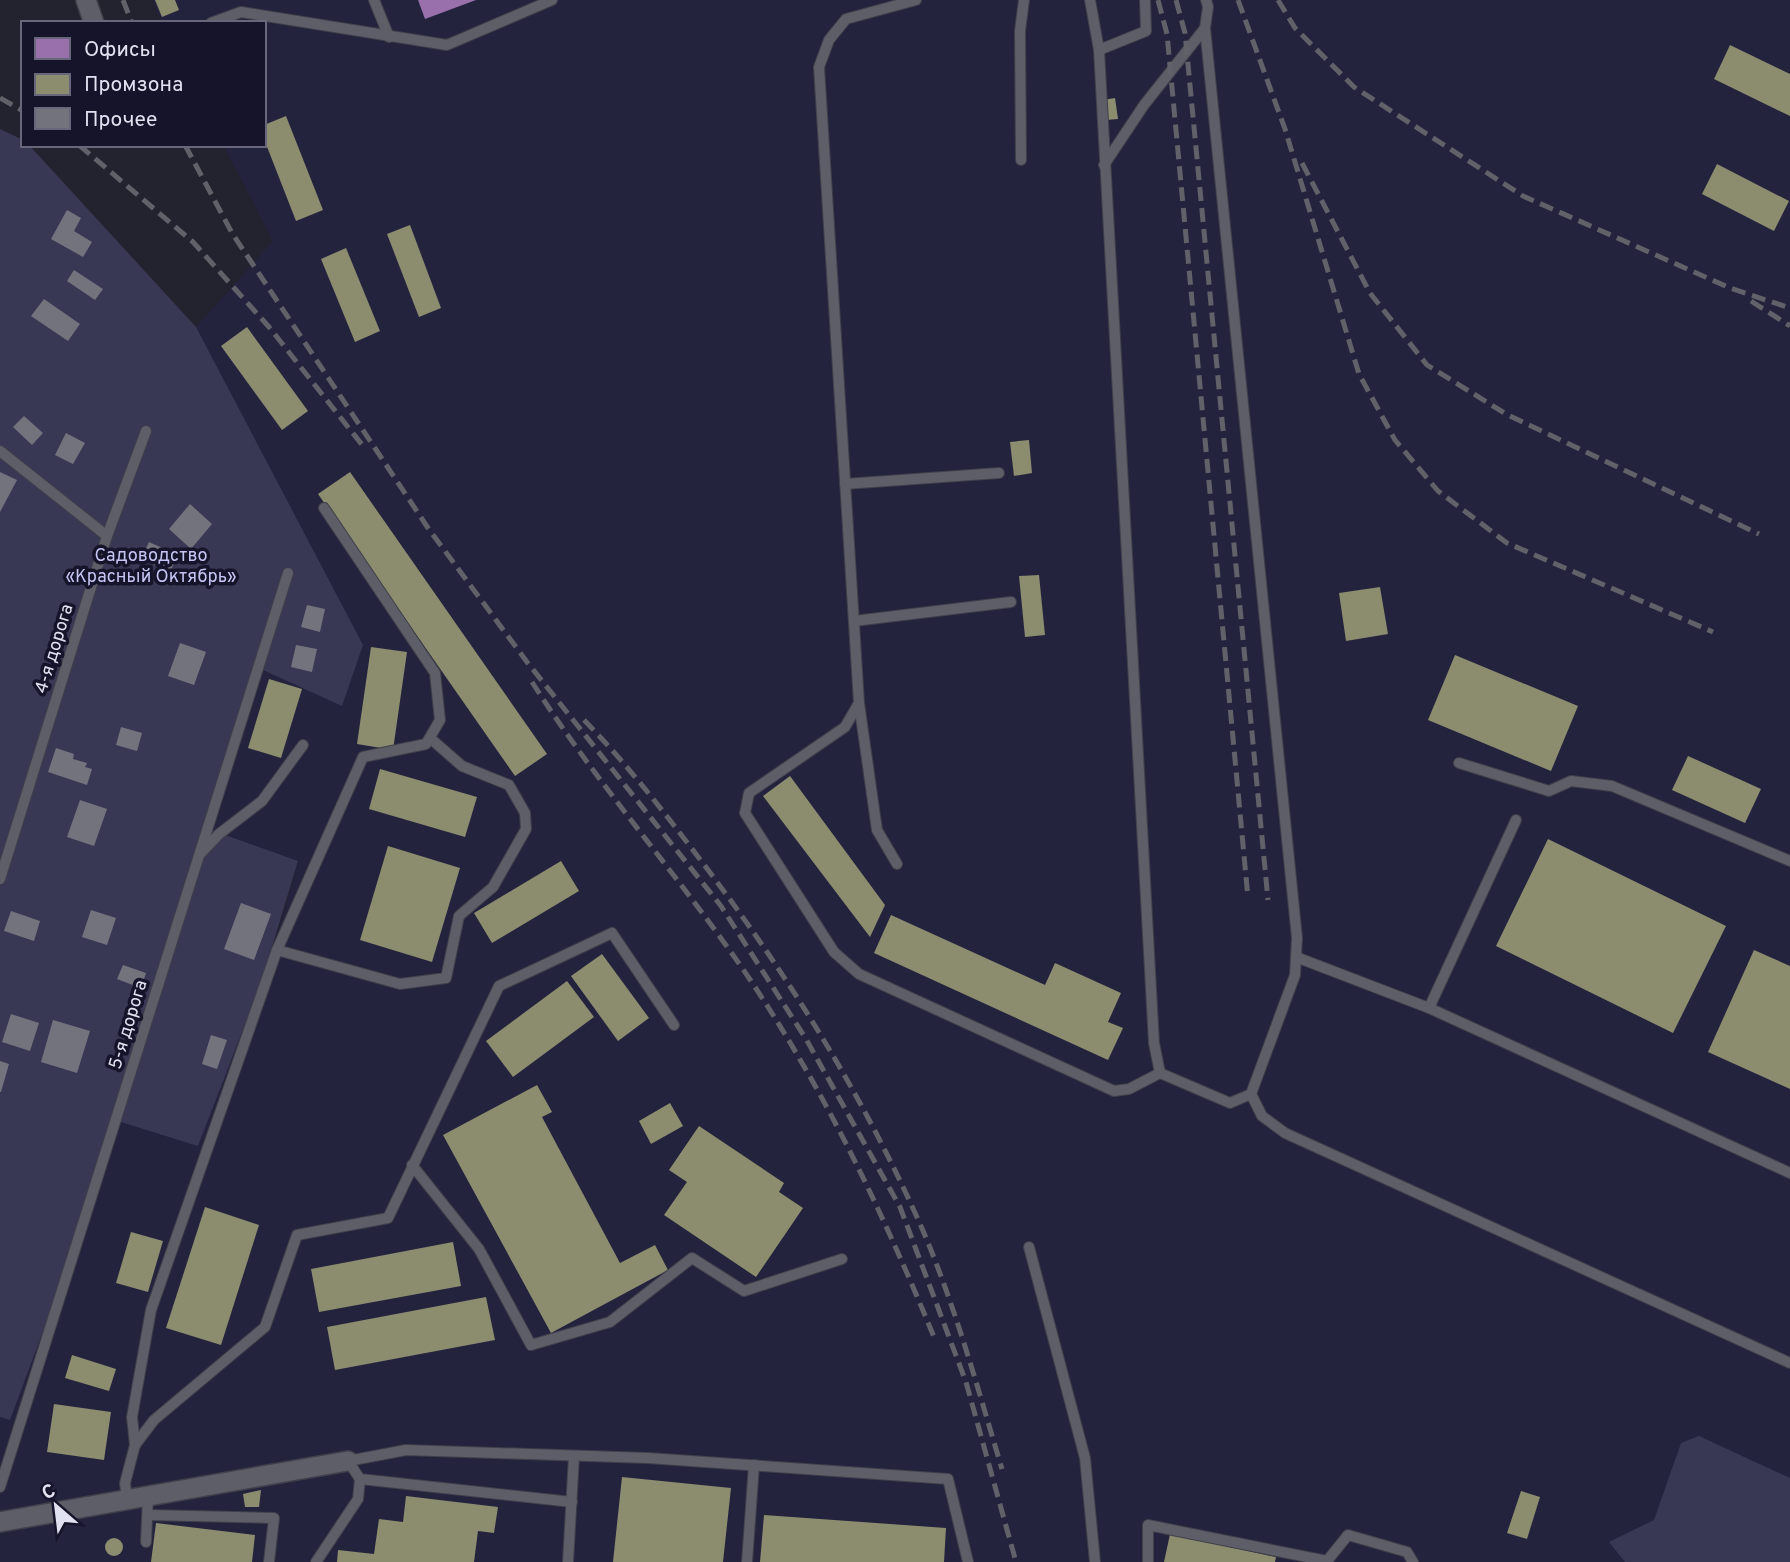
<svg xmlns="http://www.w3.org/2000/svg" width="1790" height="1562" font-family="Overpass,sans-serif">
<rect width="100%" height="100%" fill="#23232f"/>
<path fill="#24233e" d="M153 0H1790V1562H0V1417L10 1419 121 1121 262 980 285 909 298 861 210 831 263 669 363 646 196 327 273 241 223 145H264V23H162Z"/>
<g fill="#383855">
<path d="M0 129 23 140V145H29L196 327 363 645 342 706 263 670 211 830 298 861 262 980 198 1146 121 1122 10 1420 0 1417Z"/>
<path d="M1699 1436 1790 1478V1562H1625L1609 1542 1654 1520 1681 1443Z"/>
</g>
<path fill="#9970ab" d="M418 0H476L425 19Z"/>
<g fill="#8c8c6e">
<path d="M155 0H175L179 10 162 17Z"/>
<path d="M1730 45 1790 74V116L1714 79Z"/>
<path d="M1115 98 1118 119 1106 120 1103 100Z"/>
<path d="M286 116 323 210 296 221 264 139V125Z"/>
<path d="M1717 164 1789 201 1774 231 1702 194Z"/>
<path d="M410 225 441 308 419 317 387 234Z"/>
<path d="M346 248 380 331 355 342 321 259Z"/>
<path d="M247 327 308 411 282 430 221 346Z"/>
<path d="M1029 440 1032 473 1014 476 1010 442Z"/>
<path d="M350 472 547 754 515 776 318 494Z"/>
<path d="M1039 575 1045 635 1025 637 1019 576Z"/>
<path d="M1380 587 1388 634 1346 641 1339 593Z"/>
<path d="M371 647 407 652 393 750 357 744Z"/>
<path d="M1455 655 1578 706 1551 771 1428 720Z"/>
<path d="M269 679 302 689 281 758 248 748Z"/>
<path d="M1688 756 1761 789 1745 823 1672 790Z"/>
<path d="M380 769 477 797 465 837 369 809Z"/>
<path d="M790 776 885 905 870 937 763 796Z"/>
<path d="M1548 839 1726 926 1673 1033 1496 946Z"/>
<path d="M388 846 460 868 432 962 360 940Z"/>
<path d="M561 861 579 891 492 943 474 913Z"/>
<path d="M891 915 1045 985 1055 963 1121 993 1108 1022 1123 1028 1108 1060 874 953Z"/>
<path d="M1754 950 1790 966V1089L1708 1052Z"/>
<path d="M602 954 649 1018 618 1041 571 976Z"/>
<path d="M567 981 594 1017 513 1077 486 1041Z"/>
<path d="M537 1085 552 1112 542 1117 620 1263 655 1245 668 1270 551 1333 443 1135Z"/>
<path d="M670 1103 683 1126 651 1144 639 1121Z"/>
<path d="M699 1126 784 1183 779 1192 803 1208 756 1277 664 1215 687 1182 669 1170Z"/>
<path d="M205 1207 259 1225 221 1345 166 1328Z"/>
<path d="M131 1232 163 1241 148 1292 116 1283Z"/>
<path d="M453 1242 461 1286 319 1312 311 1269Z"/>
<path d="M486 1297 495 1340 335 1370 327 1327Z"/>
<path d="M72 1355 116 1369 109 1391 65 1378Z"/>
<path d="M54 1404 111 1412 104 1460 47 1452Z"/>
<path d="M622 1477 731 1488 723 1562H613Z"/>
<path d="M261 1490 259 1507H245L243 1494Z"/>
<path d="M1521 1491 1540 1497 1527 1539 1507 1533Z"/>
<path d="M406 1496 498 1507 494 1533 478 1531 474 1562H337L338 1550 374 1554 379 1519 403 1522Z"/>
<path d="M764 1515 946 1528 944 1562H760Z"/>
<path d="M156 1523 255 1535 252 1562H151Z"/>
<path d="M1170 1534 1276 1557 1275 1562H1164Z"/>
<circle cx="114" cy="1547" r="9"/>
</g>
<g fill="#73737e">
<path d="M67 210 81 218 74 231 92 242 83 257 51 239Z"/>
<path d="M74 270 103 289 95 300 67 281Z"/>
<path d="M44 299 80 324 68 341 31 316Z"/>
<path d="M24 416 43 433 32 445 13 427Z"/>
<path d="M66 433 85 443 73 464 55 455Z"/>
<path d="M0 472 17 480 0 512Z"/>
<path d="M190 504 212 524 191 549 169 529Z"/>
<path d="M149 542 178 555 170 572 141 559Z"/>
<path d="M307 605 325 609 320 632 301 627Z"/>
<path d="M180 643 206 652 194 685 168 676Z"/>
<path d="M296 645 317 649 312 672 291 667Z"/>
<path d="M121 727 142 733 137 751 116 745Z"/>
<path d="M56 748 74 754 73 759 87 763 85 767 92 769 87 785 48 772Z"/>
<path d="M80 800 107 809 94 846 67 837Z"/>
<path d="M241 903 271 914 254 960 224 949Z"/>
<path d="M91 910 116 918 107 945 82 937Z"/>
<path d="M11 911 40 921 34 941 4 931Z"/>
<path d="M123 965 146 973 141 988 117 979Z"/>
<path d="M11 1014 39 1023 30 1051 2 1042Z"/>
<path d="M53 1020 90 1031 77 1073 41 1062Z"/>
<path d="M211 1035 227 1040 217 1069 202 1064Z"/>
<path d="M0 1061 9 1064 1 1092H0Z"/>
</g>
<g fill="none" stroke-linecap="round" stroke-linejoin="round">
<g stroke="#3f404a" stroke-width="12">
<g id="service">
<path d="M374 0 389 37"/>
<path d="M916 0 846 19 829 40 819 67 859 703 845 727 749 793 745 813 834 952 859 974 1114 1091 1129 1089 1160 1073"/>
<path d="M1090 0 1099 50 1154 1043 1160 1073"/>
<path d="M211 23 241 12 447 45 552 0"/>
<path d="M1099 50 1146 31 1145 0"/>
<path d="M1021 160 1020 31 1024 0"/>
<path d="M1104 165 1144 105 1205 28 1208 7 1206 0"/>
<path d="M0 451 107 536"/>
<path d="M845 484 999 473"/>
<path d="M854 621 1011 602"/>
<path d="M859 703 877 830 897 864"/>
<path d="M1459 763 1549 791 1571 781 1612 786 1790 861"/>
<path d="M201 853 219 834 262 801 303 745"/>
<path d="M0 879 107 536 146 431"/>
<path d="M277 950 400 984 446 978 459 916 493 887 526 829 525 813 509 785 462 766 430 738"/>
<path d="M1296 957 1429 1008 1790 1173"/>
<path d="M1429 1008 1516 820"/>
<path d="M1160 1073 1230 1103 1251 1094 1295 975 1297 938 1205 28"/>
<path d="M1251 1094 1262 1116 1285 1133 1790 1363"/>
<path d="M412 1165 479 1249 531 1345 610 1322 692 1258 744 1291 842 1259"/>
<path d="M1029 1247 1085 1458 1095 1562"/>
<path d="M135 1445 154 1420 265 1327 297 1235 388 1218 499 986 612 933 674 1025"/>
<path d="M0 1487 288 573"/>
<path d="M127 1500 125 1483 135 1445 132 1417 151 1310 277 950 363 757 426 744 440 720 435 673 324 508"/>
<path d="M572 1502 360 1479 348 1461 406 1450 648 1458 948 1479 968 1562"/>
<path d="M149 1515 274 1518 269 1562"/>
<path d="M146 1542 148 1497"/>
<path d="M316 1562 358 1499 360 1479"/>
<path d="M568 1562 574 1456"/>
<path d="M747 1562 754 1465"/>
<path d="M1148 1562V1525L1327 1561 1348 1535 1407 1552 1413 1562"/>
</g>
</g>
<g stroke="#3f404a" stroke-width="22">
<g id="minor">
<path d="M86 0 94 23"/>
<path d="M0 1522 348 1461"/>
</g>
</g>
<use href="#service" stroke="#5e5e68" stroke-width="10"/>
<use href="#minor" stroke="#5e5e68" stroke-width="19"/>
<g stroke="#61616a" stroke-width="5" stroke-dasharray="14 7" stroke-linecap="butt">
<path d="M123 0 132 23"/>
<path d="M1158 0 1167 34 1248 898"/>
<path d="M1176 0 1185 33 1268 900"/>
<path d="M1238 0 1285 129 1359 374 1395 440 1438 491 1507 543 1713 632"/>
<path d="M1278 0 1295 28 1354 87 1523 196 1730 288 1790 308"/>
<path d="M0 98 23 111"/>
<path d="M79 145 193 242 269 327 363 446"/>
<path d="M185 145 232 233 428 528 527 662 721 906 806 1039 900 1207 966 1382 1016 1562"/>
<path d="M1302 163 1370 293 1427 365 1506 414 1759 534"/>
<path d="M1751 301 1790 326"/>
<path d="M532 682C598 786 682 879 751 981 826 1093 883 1213 934 1337"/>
<path d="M584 720C627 764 664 812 702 862 789 976 866 1100 924 1233 956 1309 978 1389 1002 1469"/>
</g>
</g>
<g text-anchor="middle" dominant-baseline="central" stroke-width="7" stroke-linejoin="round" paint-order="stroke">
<g font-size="18" fill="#c4c5f3" stroke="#15142a">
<text x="151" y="556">Садоводство<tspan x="151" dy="21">«Красный Октябрь»</tspan></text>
</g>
<g font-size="18" fill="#e1e2f1" stroke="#15142a">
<text transform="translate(55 649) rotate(-73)">4-я дорога</text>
<text transform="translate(129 1025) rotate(-73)">5-я дорога</text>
</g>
</g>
<rect x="21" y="21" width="245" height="126" fill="#15142a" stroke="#67667a" stroke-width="2"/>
<rect x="35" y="38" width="35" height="21" fill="#9970ab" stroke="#67667a" stroke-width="2"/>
<text x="84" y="56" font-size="21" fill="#e1e2f1">Офисы</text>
<rect x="35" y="74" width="35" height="21" fill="#8c8c6e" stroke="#67667a" stroke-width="2"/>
<text x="84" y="91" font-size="21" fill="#e1e2f1">Промзона</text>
<rect x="35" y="108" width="35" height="21" fill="#73737e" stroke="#67667a" stroke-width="2"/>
<text x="84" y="126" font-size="21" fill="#e1e2f1">Прочее</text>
<g transform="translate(56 1506) rotate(332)" stroke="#15142a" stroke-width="5" paint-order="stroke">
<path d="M0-5L12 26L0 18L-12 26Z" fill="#e1e2f1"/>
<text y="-10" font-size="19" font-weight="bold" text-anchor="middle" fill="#e1e2f1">С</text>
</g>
</svg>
